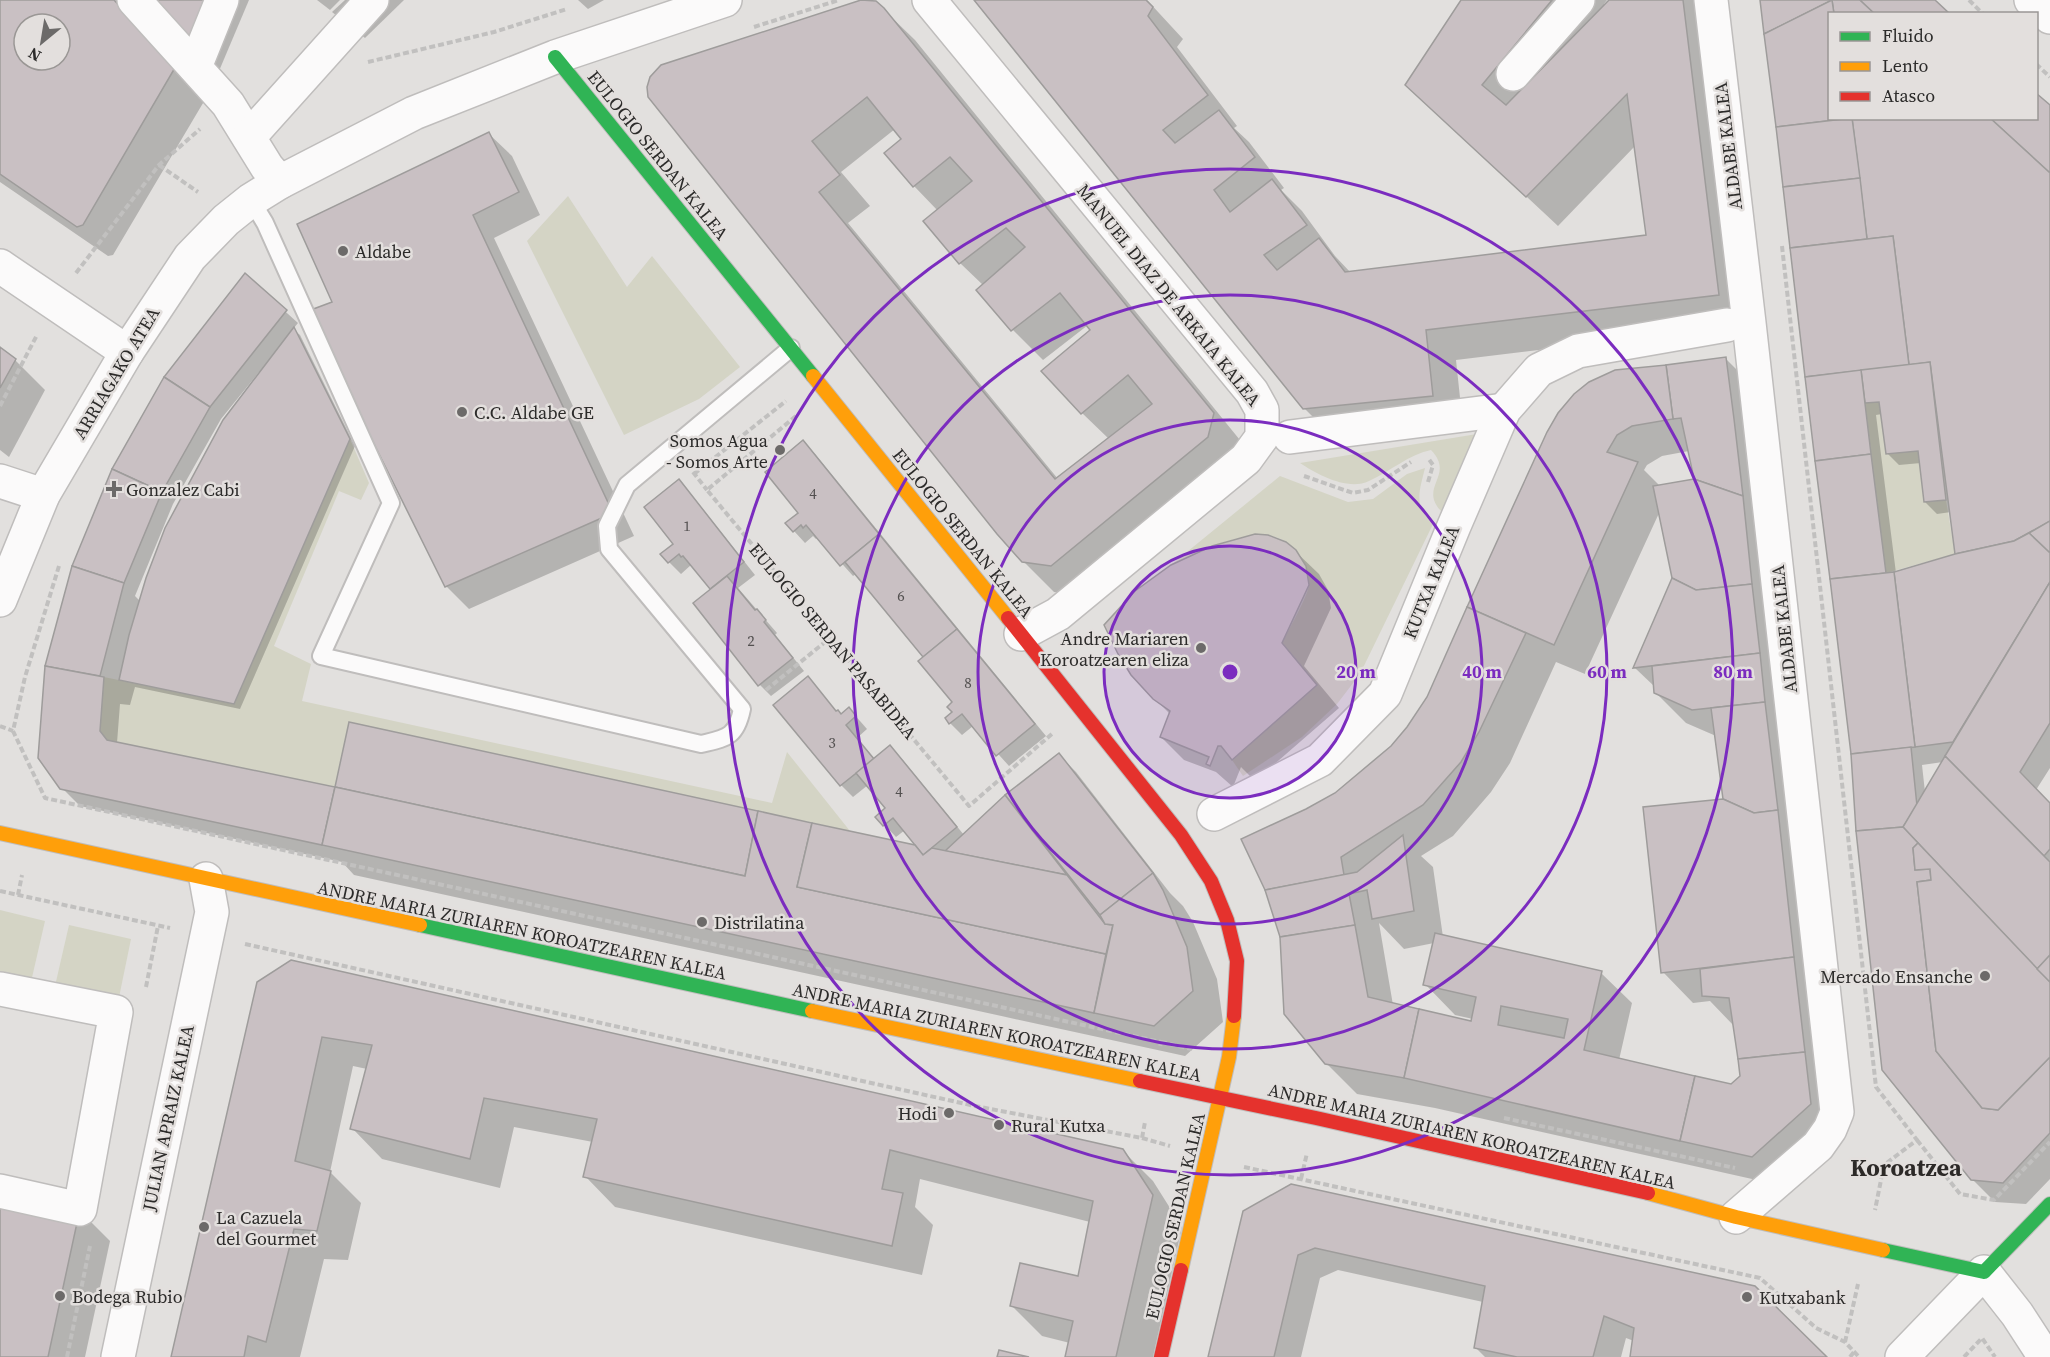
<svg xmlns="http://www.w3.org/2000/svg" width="2050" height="1357" font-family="'Source Serif 4',serif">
<rect width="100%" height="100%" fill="#e2e0de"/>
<g fill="#d4d4c5">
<path d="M568 196 627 287 652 256 740 367 699 399 624 435 527 241Z"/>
<path d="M1879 402 1886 454 1918 451 1924 502 1946 500 1955 554 1886 573 1865 403Z"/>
<path d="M1477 434 1442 512C1417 487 1456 476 1431 450 1408 455 1391 471 1369 481 1348 491 1318 475 1300 463Z"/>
<path d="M350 439 369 483 361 500 339 491 274 646 311 664 302 701 772 803 787 752 850 831 349 722 335 787 107 740 100 731 104 677 234 704Z"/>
<path d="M1425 468C1420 489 1412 509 1434 522L1360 674 1337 704 1302 737 1243 776 1232 760 1317 685 1282 643C1288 631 1309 594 1309 584 1309 573 1304 562 1298 554 1273 513 1202 550 1171 565L1280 476 1348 502 1373 499 1407 474Z"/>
<path d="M0 910 45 921 28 995 0 989Z"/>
<path d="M69 925 131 939 116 1012 52 999Z"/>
</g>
<g fill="#0003" fill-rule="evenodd">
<path d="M0 0H115L206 98 113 255 108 256 0 182ZM24 24H60V60H24Z"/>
<path d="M154 0H249L219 71Z"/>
<path d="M317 0H340L330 10Z"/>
<path d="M345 0H404L365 38 332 12Z"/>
<path d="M578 0H604L588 9Z"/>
<path d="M975 0H1147L1183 39 1177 47 1237 126 1234 128 1249 142 1284 188 1281 190 1302 211 1335 256 1351 273 1648 237 1635 146 1558 226 1407 85 1462 0H1607L1604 4 1605 6 1611 0H1710L1748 325 1456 360 1463 426 1335 439 1304 408Z"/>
<path d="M1761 0H1932L1830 14V118H2036L2050 108V768L2036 790 2050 805V1179L2026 1204 1995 1202 1972 1179 1852 754ZM1882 414 1887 453 1899 465 1921 463 1925 502 1937 514 1951 512 1956 555 1896 573 1876 415ZM1943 762 1925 792 1922 765Z"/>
<path d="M883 9 915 40 1244 445 1082 596 1054 592 1023 561 650 96ZM895 129 903 139 914 186 938 211 960 263 984 286 1013 330 1043 360 1088 325 1092 330 1082 413 1109 439 1058 479 848 223 870 206 841 172Z"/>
<path d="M489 134 512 156 540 215 494 238 634 536 469 609 446 586 334 302Z"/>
<path d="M245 275 298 323 293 329 300 335 355 446 240 709 135 687 130 705 120 704 117 743 339 790 921 854 905 830 896 837 877 817 887 808 868 785 853 797 841 785 808 678 837 712 841 715 849 709 860 721 867 729 857 738 875 760 890 747 902 759 964 835 1006 796 1059 755 1076 772 1170 893 1183 906 1193 922 1217 979 1223 1022 1185 1056 354 875 342 862 80 806 62 788 39 757 46 666ZM259 372 261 374 141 602 135 596 173 504 221 419Z"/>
<path d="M0 349 15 360 45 390 9 457 0 450Z"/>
<path d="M1726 359 1756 389 1841 1135 1783 1186 1435 1108 1357 1094 1326 1063 1336 795 1392 748 1408 728 1428 698 1539 453ZM1689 451 1696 481 1661 487 1644 470 1647 465 1662 456ZM1660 511 1674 578 1635 668 1655 687V692L1686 723 1716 736 1724 800 1663 972 1693 1003 1710 1001 1734 1026 1741 1076 1732 1085 1619 1060 1632 1003 1601 973 1443 937 1433 867 1421 856 1453 836 1491 792 1510 763 1556 662 1585 674ZM1379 923 1404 949 1434 943 1425 984 1455 1015 1473 1019 1472 1023 1393 1005Z"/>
<path d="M803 442 815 454 1046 736 1009 766 973 726 962 735 950 723 947 719 954 712V703L925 657 856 574 853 576 818 537 816 539 813 536 805 543 794 531 800 513Z"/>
<path d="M679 481 690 493 755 575 738 588 777 633 775 635 804 671 771 696 760 685 712 589 691 565 681 574 669 562 676 544Z"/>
<path d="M1295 551 1319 574 1328 590 1331 608 1304 666 1339 708 1255 781 1241 767 1233 787 1216 772 1184 760 1161 737 1171 715 1154 698Z"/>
<path d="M259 983 1122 1150 1153 1181 1182 1227 1153 1357H1067L1070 1343 1042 1336 1012 1306 1079 1278 1090 1222 920 1179 915 1207 933 1225 922 1275 615 1207 585 1176 593 1142 514 1127 500 1188 382 1159 352 1128 367 1069 353 1066 330 1172 361 1203 348 1260 324 1259 300 1357H173Z"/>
<path d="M80 1211 110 1241 85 1357H0Z"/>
<path d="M1244 1212 1825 1357H1632L1634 1341 1626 1338 1621 1357H1485L1476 1348 1483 1302 1338 1270 1320 1278 1301 1357H1210Z"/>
</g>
<g fill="#c9c0c3" stroke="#9e9c9b" stroke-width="1.5" fill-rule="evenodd">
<path d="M0 0H114L176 66 83 225 77 227 0 174ZM24 24H60V60H24Z"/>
<path d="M151 0H206L189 42Z"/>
<path d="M861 0 876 1 884 8 1214 413 1208 437 1051 566 1022 562 997 534 648 97 647 87 650 77 661 65ZM867 97 901 139 884 153 913 187 950 157 972 181 923 221 959 264 1006 228 1025 247 976 290 1011 331 1060 293 1090 330 1041 371 1081 414 1128 375 1152 404 1055 479 819 192 840 175 812 141Z"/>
<path d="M974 0H1146L1153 7 1148 16 1208 95 1163 130 1175 143 1219 110 1255 157 1214 190 1230 212 1272 179 1307 225 1264 255 1277 270 1319 238 1345 272 1646 235 1627 94 1526 197 1405 85 1461 0H1552L1482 85 1506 105 1609 0H1683L1719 295 1426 330 1433 396 1303 409Z"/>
<path d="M1760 0H1832L1764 34Z"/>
<path d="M1832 0H1860L1875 14H1834Z"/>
<path d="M1832 0 1834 14H1830V118H1851L1776 127 1764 34Z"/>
<path d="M1860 0H1935L1950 14H1875Z"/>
<path d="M2036 93 2050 105V173L1990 118H2036Z"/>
<path d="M1852 118H1990L2050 173V521L2014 541 1955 554 1930 362 1909 365 1893 236 1867 239Z"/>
<path d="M1852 118 1860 178 1783 187 1776 127Z"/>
<path d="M489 132 519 192 473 215 613 513 445 587 308 311 332 302 297 224Z"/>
<path d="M1860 178 1867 239 1790 248 1783 187Z"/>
<path d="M1893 236 1909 365 1805 377 1790 248Z"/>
<path d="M245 273 287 310 210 407 164 377Z"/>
<path d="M294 327 350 439 234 704 119 680 129 635 146 578 165 528 223 420Z"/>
<path d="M0 347 16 359 0 388Z"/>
<path d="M1726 357 1734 419 1743 496 1694 479 1681 418 1673 419 1666 365Z"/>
<path d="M1930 362 1946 500 1924 502 1918 451 1886 454 1879 402 1865 403 1861 370Z"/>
<path d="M1666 365 1673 419 1632 426 1617 435 1607 452 1638 462 1554 645 1467 607 1547 432 1558 413 1574 394 1589 382 1615 370Z"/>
<path d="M1861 370 1871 454 1815 461 1805 377Z"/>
<path d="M164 377 210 407 162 492 112 469Z"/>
<path d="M803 440 879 534 840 566 806 525 803 528 801 525 793 532 785 523 798 513 765 472Z"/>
<path d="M1871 454 1886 573 1830 579 1815 461Z"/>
<path d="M112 469 162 492 124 583 72 566Z"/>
<path d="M679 479 744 562 710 589 683 556 681 557 679 554 668 563 660 554 673 544 644 507Z"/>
<path d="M1694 479 1743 496 1752 584 1696 590 1672 578 1653 486Z"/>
<path d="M2050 521V553L2029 533Z"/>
<path d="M2029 533 2050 553V582L1953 742 1915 747 1894 572 1955 554 2014 541Z"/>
<path d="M879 534 957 629 923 657 845 562Z"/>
<path d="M1255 534 1268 535 1286 542 1296 550 1306 566 1309 585 1282 643 1317 685 1232 760 1221 746H1218L1210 766 1206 764 1209 757 1160 737 1170 711 1153 699 1131 675 1118 654 1104 625 1135 591 1171 565 1212 546Z"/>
<path d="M72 566 124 583 100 676 45 666Z"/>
<path d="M1894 572 1915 747 1851 754 1830 579Z"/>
<path d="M727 576 755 610 757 609 766 620 764 622 793 658 758 686 693 603Z"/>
<path d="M1672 578 1696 590 1752 584 1760 653 1633 668Z"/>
<path d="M2050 582V723L2020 772 2050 803V849L2044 856 1945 756Z"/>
<path d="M1467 607 1526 633 1479 732 1461 762 1423 805 1341 857 1344 875 1265 890 1241 839 1306 809 1335 793 1391 746 1407 727 1427 697Z"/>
<path d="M957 629 1035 724 996 756 962 714 949 724 945 718 952 712 947 707 952 702 918 661Z"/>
<path d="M1760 653 1765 702 1692 710 1654 693 1652 666Z"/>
<path d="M45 666 104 677 100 731 107 740 335 787 322 845 60 789 38 758Z"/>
<path d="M808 676 836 711 838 710 841 714 849 707 856 716 846 725 874 759 840 786 773 705Z"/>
<path d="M1765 702 1778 810 1754 813 1723 799 1711 708Z"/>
<path d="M349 722 758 811 745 876 335 787Z"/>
<path d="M890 745 957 827 923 855 893 818 883 826 875 817 885 808 856 773Z"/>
<path d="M1911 747 1917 806 1903 827 1856 831 1851 754Z"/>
<path d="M1059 753 1153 873 1100 915 1005 795Z"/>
<path d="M1945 756 2050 862V955L2037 969 1903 827Z"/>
<path d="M335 787 745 876 758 811 812 823 797 887 1106 954 1094 1013 322 845Z"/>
<path d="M1005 795 1067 875 945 851Z"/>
<path d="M1723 799 1754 813 1778 810 1794 957 1661 973 1643 807Z"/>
<path d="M812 823 915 845 923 855 932 848 1067 875 1105 924 1113 925 1106 954 797 887Z"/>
<path d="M1903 827 1918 843 1913 848 1915 870 1930 869 1931 880 1917 882 1936 1051 1982 1108 1998 1110 2050 1057V1133L2003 1183 1971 1180 1882 1070 1856 831Z"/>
<path d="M1403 835 1414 911 1372 919 1367 890 1349 894 1355 925 1280 937 1265 890 1357 872Z"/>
<path d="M1918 843 2050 982V1057L1998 1110 1982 1108 1936 1051 1917 882 1931 880 1930 869 1915 870 1913 848Z"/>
<path d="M1153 873 1163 890 1187 947 1193 991 1154 1026 1094 1013 1113 925 1105 924 1100 915Z"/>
<path d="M1355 925 1368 997 1419 1009 1404 1078 1325 1064 1284 1014 1280 937Z"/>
<path d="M1435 933 1602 971 1584 1050 1695 1076 1680 1141 1404 1078 1419 1009 1471 1021 1476 997 1423 985ZM1501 1006 1568 1019 1564 1038 1498 1025Z"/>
<path d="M2050 955V982L2037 969Z"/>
<path d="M1794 957 1805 1052 1738 1059 1729 998 1702 996 1700 969Z"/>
<path d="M291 960 1123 1149 1153 1195 1116 1357H1065L1073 1321 1010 1306 1020 1263 1078 1276 1093 1201 890 1150 882 1189 903 1193 892 1246 583 1177 597 1119 484 1098 470 1159 350 1129 372 1045 322 1037 295 1161 331 1171 317 1231 294 1229 266 1342 248 1336 244 1357H171L257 982Z"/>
<path d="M1805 1052 1811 1104 1752 1157 1680 1141 1695 1076 1731 1084 1740 1076 1738 1059Z"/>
<path d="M1291 1184 1755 1286 1827 1357H1630L1634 1328 1604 1316 1593 1357H1517L1474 1348 1485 1286 1315 1248 1298 1255 1274 1357H1208L1243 1211Z"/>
<path d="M0 1191 80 1209 48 1357H0Z"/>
<path d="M999 1350 1029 1357H997Z"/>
</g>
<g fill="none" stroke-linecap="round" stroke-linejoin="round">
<g stroke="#bfbdbc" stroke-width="20">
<path id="lane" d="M251 200 265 223 391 503 321 656 701 744C726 738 736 738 742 709L609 549 607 526 627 485 791 348"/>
</g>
<g stroke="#bfbdbc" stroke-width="36">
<g id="street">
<path d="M134 0 228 104 267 167 280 182"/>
<path d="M929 0 1252 392 1262 410V437L1246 459 1058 614 1021 634"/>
<path d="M1711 0 1749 323 1837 1112 1830 1129 1818 1146 1736 1217"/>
<path d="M2031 0 2050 17"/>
<path d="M195 67 222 0"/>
<path d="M1513 74 1578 0"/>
<path d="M249 137 372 0"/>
<path d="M0 266 127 352"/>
<path d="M1290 437 1504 410"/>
<path d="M0 481 43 495"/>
<path d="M0 600 43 495 127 352 190 257 226 220 251 200 280 182 414 113 555 57 725 0"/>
<path d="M1214 814 1320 760 1385 694 1454 526 1504 410 1539 370 1578 351 1727 325"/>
<path d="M0 989 116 1012 80 1209 0 1191"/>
<path d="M118 1357 212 912 206 879"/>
<path d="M1902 1357 1984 1272 2017 1314 2045 1357"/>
</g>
</g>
<g stroke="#bfbdbc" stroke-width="16">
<g id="fast">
<path d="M555 57 813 376"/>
<path d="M420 925 812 1011"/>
<path d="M1883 1250 1984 1272 2050 1204"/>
</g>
</g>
<g stroke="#bfbdbc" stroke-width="16">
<g id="slow">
<path d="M813 376 1008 618"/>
<path d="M0 833 420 925"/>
<path d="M812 1011 1140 1081"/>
<path d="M1648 1193 1736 1217 1883 1250"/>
<path d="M1181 1270 1229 1057 1234 1016"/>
</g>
</g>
<g stroke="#bfbdbc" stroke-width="16">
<g id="jam">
<path d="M1008 618 1181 835 1211 881 1227 920 1237 961 1234 1016"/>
<path d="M1140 1081 1316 1118 1648 1193"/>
<path d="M1161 1357 1181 1270"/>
</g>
</g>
<g stroke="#c1c0bf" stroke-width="4" stroke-dasharray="6 3" stroke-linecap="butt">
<path d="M1969 0 1983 14"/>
<path d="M754 27 839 0"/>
<path d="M368 62 494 32 567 9"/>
<path d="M2036 64 2050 77"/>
<path d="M159 165 198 192"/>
<path d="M1782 246 1876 1087 1917 1140 1884 1165 1875 1210"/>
<path d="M76 273 159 165 200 129"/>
<path d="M0 406 37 335"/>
<path d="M796 416 707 490 969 806 1053 733"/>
<path d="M693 472 707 490"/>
<path d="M694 474 786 401"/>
<path d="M1304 476 1353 493 1368 490 1411 462"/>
<path d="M1428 482 1433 465 1428 458"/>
<path d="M59 566 25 677 13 731 45 798 1161 1042 1160 1047"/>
<path d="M766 690 830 638"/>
<path d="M0 726 13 731"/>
<path d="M0 891 170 928"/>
<path d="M18 895 22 875"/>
<path d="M245 944 975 1106 1142 1138 1145 1122"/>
<path d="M146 987 158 926"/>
<path d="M1161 1042 1192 1049"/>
<path d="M1504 1118 1735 1168"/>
<path d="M1142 1138 1170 1146"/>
<path d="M1917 1140 1960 1194 1994 1200 2050 1142"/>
<path d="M1244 1167 1760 1278 1816 1328 1845 1342 1859 1357"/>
<path d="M1301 1179 1307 1153"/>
<path d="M1845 1342 1858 1284"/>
<path d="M67 1357 90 1246"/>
<path d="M1850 1357 1854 1352"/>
<path d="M1964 1357 1982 1338 1995 1357"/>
</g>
<use href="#lane" stroke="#fbfafa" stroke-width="16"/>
<use href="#street" stroke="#fbfafa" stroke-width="33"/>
<use href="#fast" stroke="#30b455" stroke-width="14"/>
<use href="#slow" stroke="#ff9f0a" stroke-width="14"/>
<use href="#jam" stroke="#e5322d" stroke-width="14"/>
</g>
<circle cx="1230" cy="672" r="126" fill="#7b2cbf" fill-opacity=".12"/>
<g fill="none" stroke="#7b2cbf" stroke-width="3">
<circle cx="1230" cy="672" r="126"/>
<circle cx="1230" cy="672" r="252"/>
<circle cx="1230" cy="672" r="377"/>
<circle cx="1230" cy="672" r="503"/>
</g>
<g fill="#6c6a69" stroke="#e3dfdd" stroke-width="2">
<circle cx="343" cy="251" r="6"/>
<circle cx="462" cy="412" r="6"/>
<circle cx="780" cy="450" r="6"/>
<path d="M111 480h6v6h6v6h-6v6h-6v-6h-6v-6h6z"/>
<circle cx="1201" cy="648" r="6"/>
<circle cx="702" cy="922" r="6"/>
<circle cx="1985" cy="976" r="6"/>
<circle cx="949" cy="1113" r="6"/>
<circle cx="999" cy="1125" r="6"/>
<circle cx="204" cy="1227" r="6"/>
<circle cx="60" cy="1296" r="6"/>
<circle cx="1747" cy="1297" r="6"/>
</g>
<g text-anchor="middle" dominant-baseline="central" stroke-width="5" stroke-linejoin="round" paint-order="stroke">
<g font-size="15" fill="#535050">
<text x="813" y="493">4</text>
<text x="687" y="525">1</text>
<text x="901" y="595">6</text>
<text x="751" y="640">2</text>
<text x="968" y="682">8</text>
<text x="832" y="742">3</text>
<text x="899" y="791">4</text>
</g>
<g font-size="18" fill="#2c2b2a" stroke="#e3dfdd">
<text transform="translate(1728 146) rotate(-97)">ALDABE KALEA</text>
<text transform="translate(658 155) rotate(51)">EULOGIO SERDAN KALEA</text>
<text transform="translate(1169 295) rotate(51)">MANUEL DIAZ DE ARKAIA KALEA</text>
<text transform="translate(116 373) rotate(-59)">ARRIAGAKO ATEA</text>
<text transform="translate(963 533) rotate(51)">EULOGIO SERDAN KALEA</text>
<text transform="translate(1431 582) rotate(-68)">KUTXA KALEA</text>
<text transform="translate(1784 629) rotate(-96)">ALDABE KALEA</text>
<text transform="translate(833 641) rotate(50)">EULOGIO SERDAN PASABIDEA</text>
<text transform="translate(522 930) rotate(12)">ANDRE MARIA ZURIAREN KOROATZEAREN KALEA</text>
<text transform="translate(997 1032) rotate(12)">ANDRE MARIA ZURIAREN KOROATZEAREN KALEA</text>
<text transform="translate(168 1118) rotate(-78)">JULIAN APRAIZ KALEA</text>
<text transform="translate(1472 1136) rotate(13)">ANDRE MARIA ZURIAREN KOROATZEAREN KALEA</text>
<text transform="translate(1175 1216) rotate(-77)">EULOGIO SERDAN KALEA</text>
</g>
<g font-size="18" fill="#2c2b2a" stroke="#e3dfdd" text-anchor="start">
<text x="355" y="251">Aldabe</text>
<text x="474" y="412">C.C. Aldabe GE</text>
<text x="768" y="440" text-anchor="end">Somos Agua<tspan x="768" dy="21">- Somos Arte</tspan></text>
<text x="126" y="489">Gonzalez Cabi</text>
<text x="1189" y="638" text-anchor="end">Andre Mariaren<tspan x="1189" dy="21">Koroatzearen eliza</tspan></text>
<text x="714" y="922">Distrilatina</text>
<text x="1973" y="976" text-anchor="end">Mercado Ensanche</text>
<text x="937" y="1113" text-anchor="end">Hodi</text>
<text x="1011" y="1125">Rural Kutxa</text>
<text x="216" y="1217">La Cazuela<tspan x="216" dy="21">del Gourmet</tspan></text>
<text x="72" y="1296">Bodega Rubio</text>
<text x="1759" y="1297">Kutxabank</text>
</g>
<g font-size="24" font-weight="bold" fill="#2c2927" stroke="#e3dfdd">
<text x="1906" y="1167">Koroatzea</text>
</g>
</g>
<circle cx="1230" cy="672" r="9" fill="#7b2cbf" stroke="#e3dfdd" stroke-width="3"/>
<g font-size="18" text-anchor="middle" font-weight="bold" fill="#7b2cbf" stroke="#e3dfdd" stroke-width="5" stroke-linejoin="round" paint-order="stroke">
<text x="1356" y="678">20 m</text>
<text x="1482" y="678">40 m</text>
<text x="1607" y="678">60 m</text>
<text x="1733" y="678">80 m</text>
</g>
<rect x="1828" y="12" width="210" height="108" fill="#e3dfdd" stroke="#9a9795" stroke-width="1.5"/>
<rect x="1840" y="32" width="30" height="9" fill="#30b455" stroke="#9a9795" stroke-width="1.5"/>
<text x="1882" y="42" font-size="18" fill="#2c2b2a">Fluido</text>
<rect x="1840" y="62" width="30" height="9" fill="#ff9f0a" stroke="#9a9795" stroke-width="1.5"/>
<text x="1882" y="72" font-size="18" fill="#2c2b2a">Lento</text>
<rect x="1840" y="92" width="30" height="9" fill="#e5322d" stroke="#9a9795" stroke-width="1.5"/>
<text x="1882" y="102" font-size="18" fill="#2c2b2a">Atasco</text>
<g transform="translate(42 42) rotate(210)"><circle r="28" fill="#e3dfdd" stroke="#9a9795" stroke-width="1.5"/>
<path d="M0-4.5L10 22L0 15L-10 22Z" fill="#6c6a69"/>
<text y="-9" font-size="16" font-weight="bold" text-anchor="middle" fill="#2c2b2a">N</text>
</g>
</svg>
